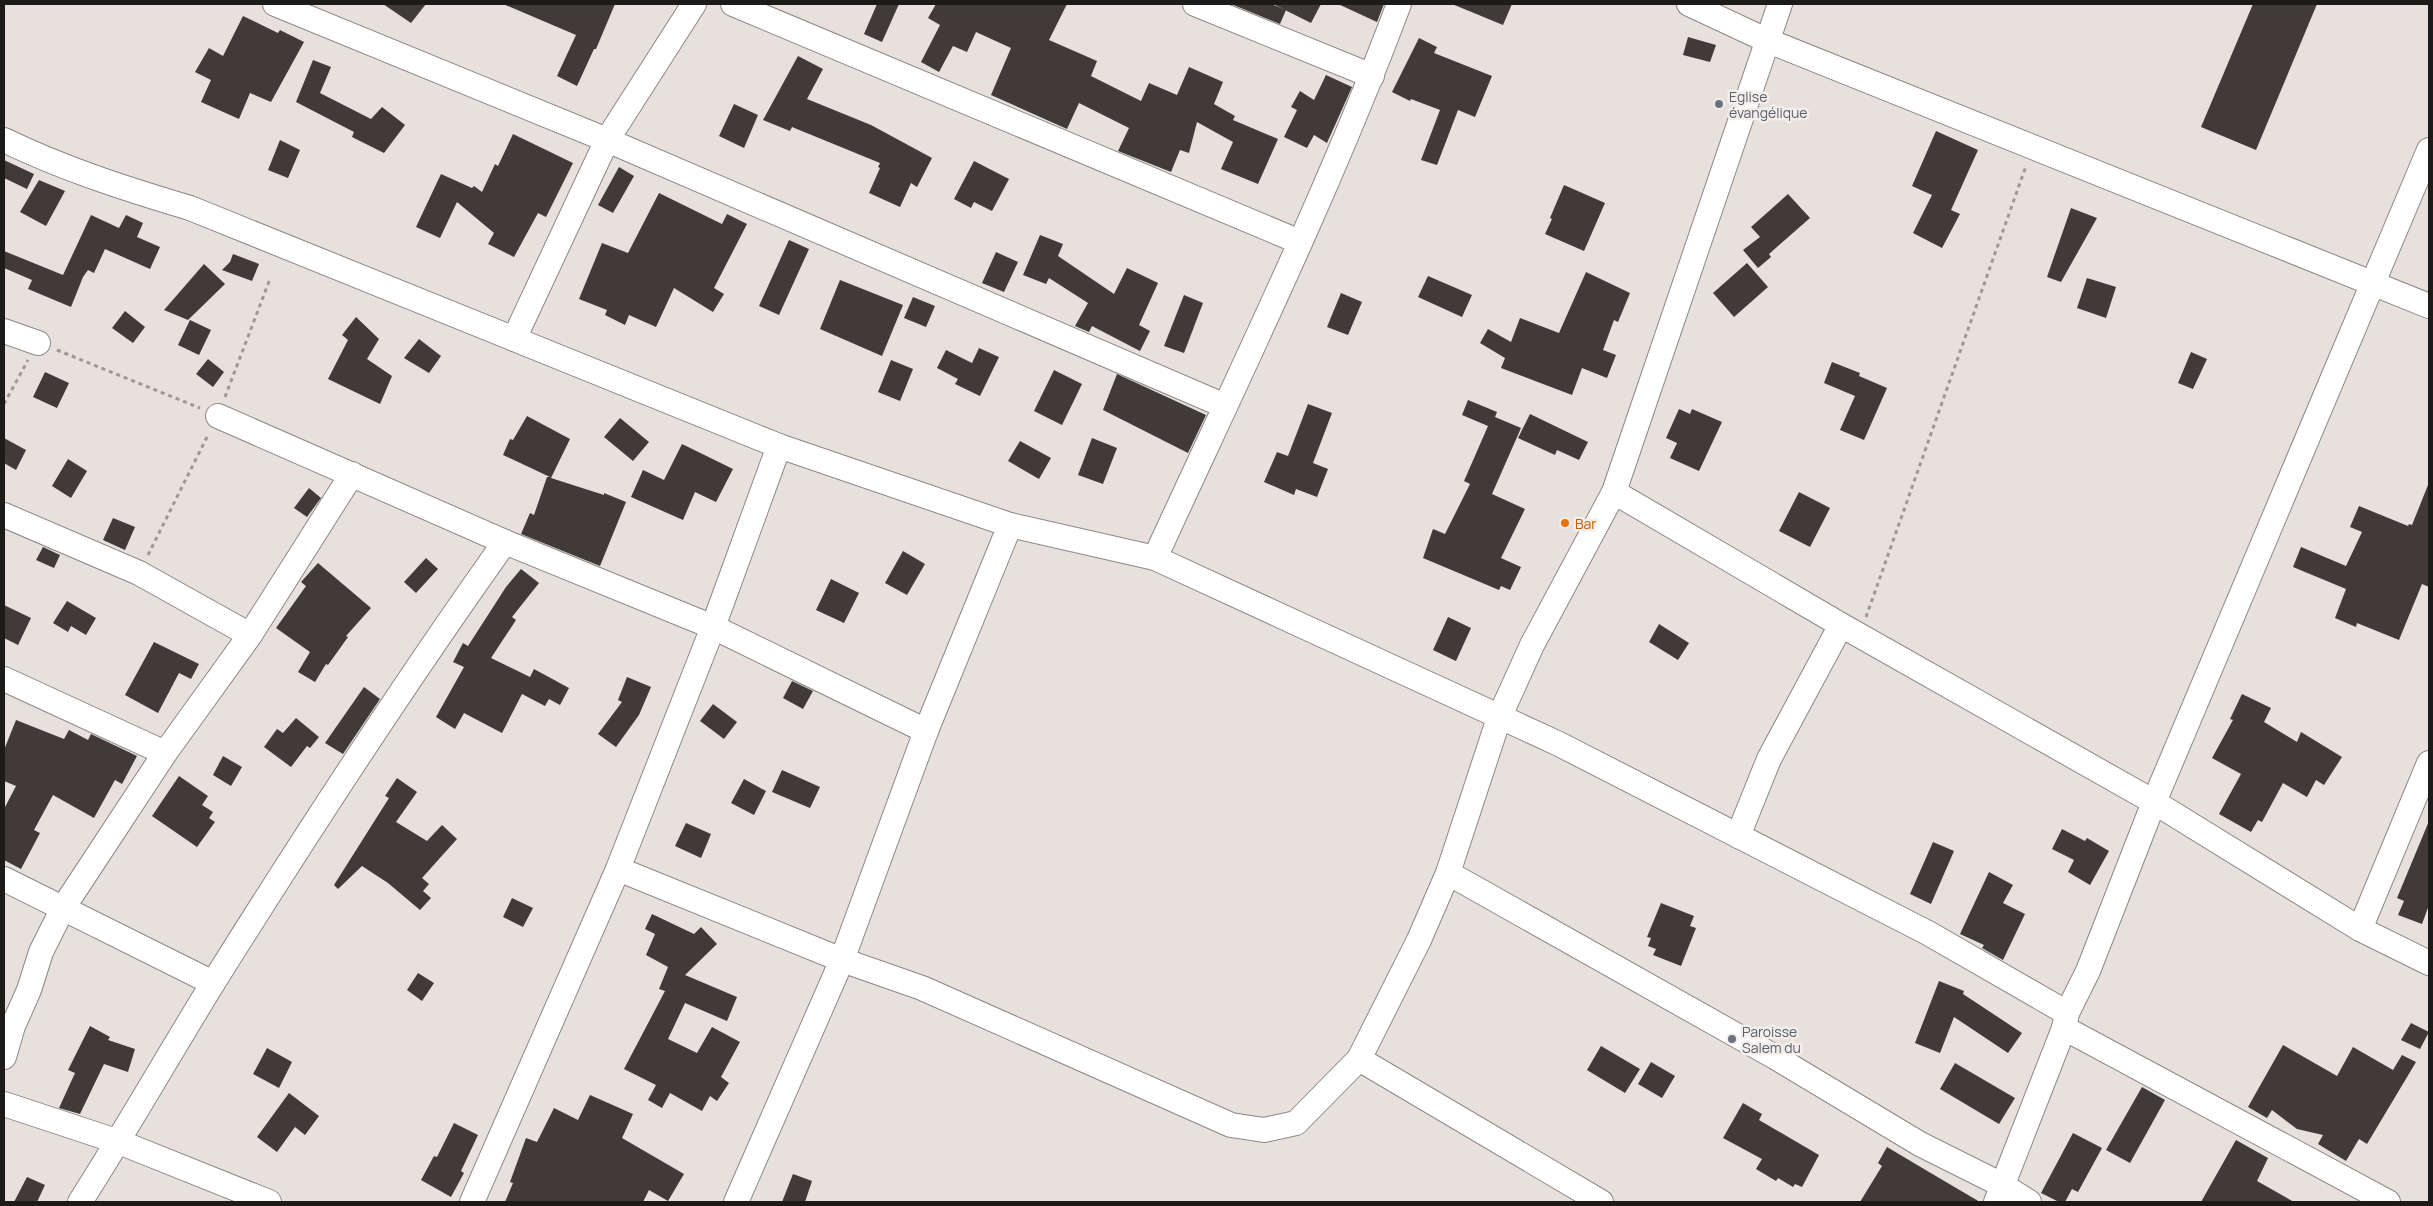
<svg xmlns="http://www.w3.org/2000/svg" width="2433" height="1206" font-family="Manrope,sans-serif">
<rect width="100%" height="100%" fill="#e7e0dd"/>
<g fill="#403b38">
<path d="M383 4H426L411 23Z"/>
<path d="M503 4H615L596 49H594L577 86 557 76 576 35Z"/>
<path d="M877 4H899L882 42 864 34Z"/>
<path d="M936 4H1067L1049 40 1097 61 1091 76 1141 101 1149 83 1177 95 1189 67 1223 82 1214 104 1235 116 1233 120 1278 139 1258 184 1221 169 1233 142 1197 122 1189 153 1180 150 1171 172 1118 151 1129 128 1079 103 1067 129 991 95 1011 48 976 32 967 52 953 46 939 72 921 62 940 25 928 18Z"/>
<path d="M1231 4H1271L1286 10 1280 24Z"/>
<path d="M1273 4H1321L1311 23Z"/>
<path d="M1338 4H1384L1377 22Z"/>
<path d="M1452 4H1512L1503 25Z"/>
<path d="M2253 4H2317L2256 150 2201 127Z"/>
<path d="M243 16 278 33 280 30 304 42 271 102 250 93 239 119 201 102 211 80 195 72 209 48 223 56Z"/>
<path d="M1688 37 1716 45 1710 62 1683 55Z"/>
<path d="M1419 38 1437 47 1434 53 1492 76 1475 117 1458 110 1437 165 1421 160 1440 110 1411 99 1410 101 1392 92Z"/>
<path d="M798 56 823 69 807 99 871 125 932 158 917 187 911 183 900 207 869 193 880 168 878 167 880 163 792 127 790 131 763 120Z"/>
<path d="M313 60 331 67 320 93 371 119 382 107 405 125 384 153 352 137 354 132 296 102Z"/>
<path d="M1326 75 1352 87 1327 143 1314 135 1307 148 1284 137 1297 110 1291 107 1300 91 1314 100Z"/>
<path d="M734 104 758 115 744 148 719 136Z"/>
<path d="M1936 131 1978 150 1951 210 1960 214 1942 248 1913 233 1932 195 1912 186Z"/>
<path d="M513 134 573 163 546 217 538 213 514 257 488 244 494 233 457 202 440 238 416 227 441 174 472 188 474 186 482 192 495 164 498 166Z"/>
<path d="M280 140 300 150 288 178 268 170Z"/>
<path d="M4 160 34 174 27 189 4 178Z"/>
<path d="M974 161 1009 179 992 211 974 202 971 208 954 199Z"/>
<path d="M619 167 634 176 613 213 598 205Z"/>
<path d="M39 180 65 191 46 226 20 212Z"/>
<path d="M1564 185 1605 203 1584 251 1545 234 1552 219 1550 218Z"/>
<path d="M659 193 722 224 727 214 747 224 714 288 724 294 713 312 674 288 656 327 629 315 625 325 605 315 607 310 579 299 602 243 628 253Z"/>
<path d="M1788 194 1810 218 1769 254 1771 257 1758 268 1743 250 1760 237 1751 227Z"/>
<path d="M2071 208 2097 218 2061 282 2047 277Z"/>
<path d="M91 215 119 228 126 215 143 223 137 237 160 247 150 269 105 249 94 273 88 270 83 277 71 307 28 289 32 280 4 268V251L63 275Z"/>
<path d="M1040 235 1063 244 1058 256 1114 294 1127 268 1158 283 1139 325 1150 331 1140 351 1092 326 1089 332 1075 326 1088 303 1049 278 1046 284 1023 275Z"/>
<path d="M789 240 809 249 779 315 759 306Z"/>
<path d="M996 252 1018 262 1004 292 982 283Z"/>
<path d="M233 254 259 264 252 281 222 270 230 262Z"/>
<path d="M1747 263 1768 287 1734 317 1713 293Z"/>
<path d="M204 264 225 284 188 320 164 310Z"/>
<path d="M1586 272 1630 293 1618 322 1614 320 1603 350 1616 355 1607 378 1582 368 1572 395 1501 368 1505 358 1480 343 1488 329 1511 342 1520 318 1559 333Z"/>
<path d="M1428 276 1472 295 1462 317 1418 297Z"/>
<path d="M2087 278 2116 287 2106 318 2077 308Z"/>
<path d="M840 280 903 305 882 356 820 329Z"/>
<path d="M1341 293 1362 302 1348 335 1327 327Z"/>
<path d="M1184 295 1203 303 1184 353 1164 346Z"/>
<path d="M913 297 935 306 926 327 904 318Z"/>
<path d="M125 311 145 327 133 343 112 328Z"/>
<path d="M356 317 379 339 367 359 392 376 380 404 328 379 348 340 342 335Z"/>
<path d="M190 320 211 330 199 355 178 345Z"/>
<path d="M419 339 441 356 429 373 404 358Z"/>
<path d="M979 348 999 357 980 396 955 384 958 379 937 368 946 350 972 363Z"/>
<path d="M2191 352 2207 359 2193 389 2178 383Z"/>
<path d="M208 359 224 372 213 387 196 374Z"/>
<path d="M891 360 913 369 900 401 878 392Z"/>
<path d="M1832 362 1860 373 1859 376 1887 388 1864 440 1840 430 1855 396 1824 383Z"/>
<path d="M1054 370 1082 384 1062 425 1034 411Z"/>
<path d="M45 372 69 383 57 408 33 397Z"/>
<path d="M1117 374 1206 415 1188 453 1103 410Z"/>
<path d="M1468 400 1497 412 1495 417 1521 428 1492 494 1525 509 1501 558 1521 567 1510 590 1501 586 1499 590 1423 558 1433 529 1445 534 1470 484 1464 481 1488 426 1462 415Z"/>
<path d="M1308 404 1332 413 1313 463 1328 469 1317 497 1296 489 1294 495 1264 482 1277 452 1288 456Z"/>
<path d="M1679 409 1690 414 1692 409 1722 422 1699 471 1670 458 1677 443 1666 438Z"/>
<path d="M1530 414 1588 442 1579 460 1557 450 1555 455 1518 438Z"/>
<path d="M527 416 570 439 551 478 604 495V493L626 502 600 566 521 534 530 513 534 515 547 477H550L503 455 510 439 513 440Z"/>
<path d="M620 418 649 442 633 461 604 437Z"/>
<path d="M4 438 26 450 16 470 4 463Z"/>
<path d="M1092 438 1117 448 1103 484 1078 475Z"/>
<path d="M1020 441 1051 458 1039 479 1008 461Z"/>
<path d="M682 444 733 469 716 502 695 492 683 520 631 497 643 470 664 480Z"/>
<path d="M68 459 87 471 71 498 52 486Z"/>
<path d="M2428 485 2429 587 2422 584 2399 640 2357 623 2356 627 2335 618 2346 589 2293 567 2301 547 2346 566 2362 532 2350 527 2359 506 2408 526 2409 524 2412 525Z"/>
<path d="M309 488 321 498 307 517 294 508Z"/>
<path d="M1799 492 1830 508 1810 547 1779 531Z"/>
<path d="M113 518 135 527 125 550 103 540Z"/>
<path d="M43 547 60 555 54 568 36 560Z"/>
<path d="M903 551 925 564 907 595 885 583Z"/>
<path d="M426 558 438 569 416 593 404 582Z"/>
<path d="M318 563 371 608 346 636 348 637 328 665 326 664 315 682 298 672 310 652 276 628 306 586 301 582Z"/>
<path d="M521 569 539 583 512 617 516 620 491 658 530 677 534 669 569 688 560 705 549 699 545 706 522 694 502 733 464 713 455 729 436 717 464 667 453 662 463 643 468 646 506 587Z"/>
<path d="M831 579 859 593 844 623 816 610Z"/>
<path d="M67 601 96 618 86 635 71 626 68 632 53 623Z"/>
<path d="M4 605 31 618 18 645 4 638Z"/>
<path d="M1448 617 1471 628 1456 661 1433 650Z"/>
<path d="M1659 624 1689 643 1678 660 1649 642Z"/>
<path d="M154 642 199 664 191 679 179 673 158 713 125 695Z"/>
<path d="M627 677 651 687 639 715 616 747 598 734 622 702 618 700Z"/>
<path d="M792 681 813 691 803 709 783 698Z"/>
<path d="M364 687 380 699 343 754 325 743Z"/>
<path d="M2242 694 2271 708 2264 722 2297 742 2301 732 2342 757 2324 785 2316 780 2307 797 2283 783 2262 822 2258 820 2251 832 2219 814 2241 774 2212 758 2233 720 2230 719Z"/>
<path d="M713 704 737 722 724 739 700 721Z"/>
<path d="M296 718 319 737 310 748 307 746 291 767 264 747 277 729 283 733Z"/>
<path d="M16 720 64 739 69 730 88 740 91 734 137 756 122 784 115 780 94 818 53 795 34 830 40 833 21 869 4 860V809L16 786 4 781V750Z"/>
<path d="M223 756 242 767 231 786 213 775Z"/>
<path d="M782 770 820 787 810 808 772 792Z"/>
<path d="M179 776 208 796 202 805 213 812 209 818 215 822 197 847 152 816Z"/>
<path d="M397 778 417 792 396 822 427 841 442 825 457 839 422 878 429 884 423 891 431 898 420 910 388 883 362 866 338 889 334 885 389 798 385 796Z"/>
<path d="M744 779 766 791 754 815 731 803Z"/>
<path d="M2429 821V905L2422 924 2398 915 2404 901 2397 898Z"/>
<path d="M686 823 711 834 701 858 675 846Z"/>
<path d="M2062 829 2085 841 2087 838 2109 851 2090 885 2068 872 2074 860 2052 849Z"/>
<path d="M1933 842 1954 851 1931 904 1910 894Z"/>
<path d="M1989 872 2013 885 2003 903 2025 914 2003 960 1982 948 1984 945 1960 934Z"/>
<path d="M512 898 533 908 523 927 503 917Z"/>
<path d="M1661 903 1694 916 1690 926 1696 928 1681 966 1653 955 1656 949 1648 946 1651 938 1647 937Z"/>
<path d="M652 914 694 934 701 927 717 944 685 975 737 997 727 1021 685 1003 668 1039 697 1053 712 1027 740 1042 721 1077 729 1083 717 1101 710 1096 702 1111 670 1093 662 1108 648 1100 656 1085 624 1069 665 991 659 989 668 967 646 955 655 934 645 929Z"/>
<path d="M418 973 434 983 422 1001 407 990Z"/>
<path d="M1939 981 1964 991 1963 994 2022 1033 2008 1053 1954 1017 1940 1053 1915 1043Z"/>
<path d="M2411 1023 2429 1032 2420 1049 2401 1040Z"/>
<path d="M90 1026 110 1037 108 1040 135 1049 128 1072 104 1064 80 1114 59 1108 75 1073 68 1070Z"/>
<path d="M2283 1045 2337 1076 2353 1047 2393 1070 2402 1055 2416 1062 2367 1144 2359 1139 2346 1161 2318 1144 2323 1135 2297 1129 2272 1110 2267 1118 2248 1107Z"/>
<path d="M1601 1046 1640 1069 1625 1093 1587 1070Z"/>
<path d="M267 1048 292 1062 279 1088 253 1074Z"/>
<path d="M1651 1062 1675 1076 1662 1098 1638 1084Z"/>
<path d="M1955 1063 2015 1098 1999 1124 1940 1089Z"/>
<path d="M2142 1087 2165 1100 2130 1163 2106 1150Z"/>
<path d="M289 1093 319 1116 305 1135 295 1127 277 1152 257 1137Z"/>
<path d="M590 1095 633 1114 622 1138 684 1174 668 1201 649 1190 643 1202H505L513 1183 510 1182 526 1138 537 1142 554 1108 578 1120Z"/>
<path d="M1743 1103 1762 1114 1759 1120 1819 1155 1802 1187 1795 1184 1793 1187 1778 1178 1776 1181 1756 1169 1762 1159 1723 1138Z"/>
<path d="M454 1123 478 1135 461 1171 464 1173 451 1197 421 1180 434 1156 437 1157Z"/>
<path d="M2073 1133 2102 1148 2078 1192 2072 1189 2065 1202H2059L2041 1193Z"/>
<path d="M2236 1140 2268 1158 2257 1181 2294 1202H2201Z"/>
<path d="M1887 1147 1929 1172 1980 1202H1860L1882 1166 1878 1163Z"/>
<path d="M793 1174 812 1181 805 1202H782Z"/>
<path d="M27 1177 45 1185 37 1202H14Z"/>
</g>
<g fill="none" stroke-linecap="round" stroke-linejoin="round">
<g stroke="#8d8885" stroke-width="26">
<g id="street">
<path d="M275 4 607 140 1225 406"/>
<path d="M733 4 1300 242"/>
<path d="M1195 4 1372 76"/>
<path d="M1689 4 1766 40 2429 306"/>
<path d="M4 140C64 169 126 189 190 208L779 446 1010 525 1155 558 1559 744 1928 933 2067 1013"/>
<path d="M4 331 38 343"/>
<path d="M514 339 607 140 694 4"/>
<path d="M218 416 505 542 713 627 926 731"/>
<path d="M1614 492 1841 625 2154 802 2360 929 2429 963"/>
<path d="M4 515 139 573 250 635"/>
<path d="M1155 558C1239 375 1328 193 1399 4"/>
<path d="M4 679 165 753"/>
<path d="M1738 836 1769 759 1841 625"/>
<path d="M618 869 842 960 922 988 1231 1125 1264 1130 1296 1123 1359 1059 1419 940 1448 873 1499 718 1532 645 1614 492 1780 4"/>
<path d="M1448 873 1775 1057 1920 1144 2002 1185 2029 1202"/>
<path d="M4 879 213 983"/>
<path d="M2360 929 2429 763"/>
<path d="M2064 1028 2388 1202"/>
<path d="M4 1057 13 1026 29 990 41 952 63 908 165 753 250 635 352 474"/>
<path d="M1359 1059 1601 1202"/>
<path d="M4 1104 119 1142 269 1202"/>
<path d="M80 1202C126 1130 168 1056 213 983 307 833 403 685 505 542"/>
<path d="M472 1202 618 869 713 627 779 446"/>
<path d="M736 1202 842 960 926 731 1010 525"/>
<path d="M1996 1202 2064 1028 2067 1013 2088 971 2154 802 2429 150"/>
</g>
</g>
<g stroke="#9d9896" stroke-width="3" stroke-dasharray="4 4" stroke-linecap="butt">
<path d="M57 350 200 408"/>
<path d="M225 397 270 279"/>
<path d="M4 404 28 360"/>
<path d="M148 555 208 435"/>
<path d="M1866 617 2026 166"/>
</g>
<use href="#street" stroke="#fff" stroke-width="24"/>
</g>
<g fill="#6b7280" stroke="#f4eeeb" stroke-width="2">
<circle cx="1719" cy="104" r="5"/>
<circle cx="1732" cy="1039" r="5"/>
</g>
<circle fill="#e8710a" stroke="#f4eeeb" stroke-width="2" cx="1565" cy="523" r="5"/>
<g text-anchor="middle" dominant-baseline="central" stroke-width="5" stroke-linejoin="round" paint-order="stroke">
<g font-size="14" fill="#5b616d" stroke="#f4eeeb" text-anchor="start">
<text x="1729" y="96">Eglise<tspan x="1729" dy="16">évangélique</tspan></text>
<text x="1742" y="1031">Paroisse<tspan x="1742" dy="16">Salem du</tspan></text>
</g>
<g font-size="14" fill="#c56008" stroke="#f4eeeb" text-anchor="start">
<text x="1575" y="523">Bar</text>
</g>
</g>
<rect width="2433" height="1206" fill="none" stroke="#1d1b1a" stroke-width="10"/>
</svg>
